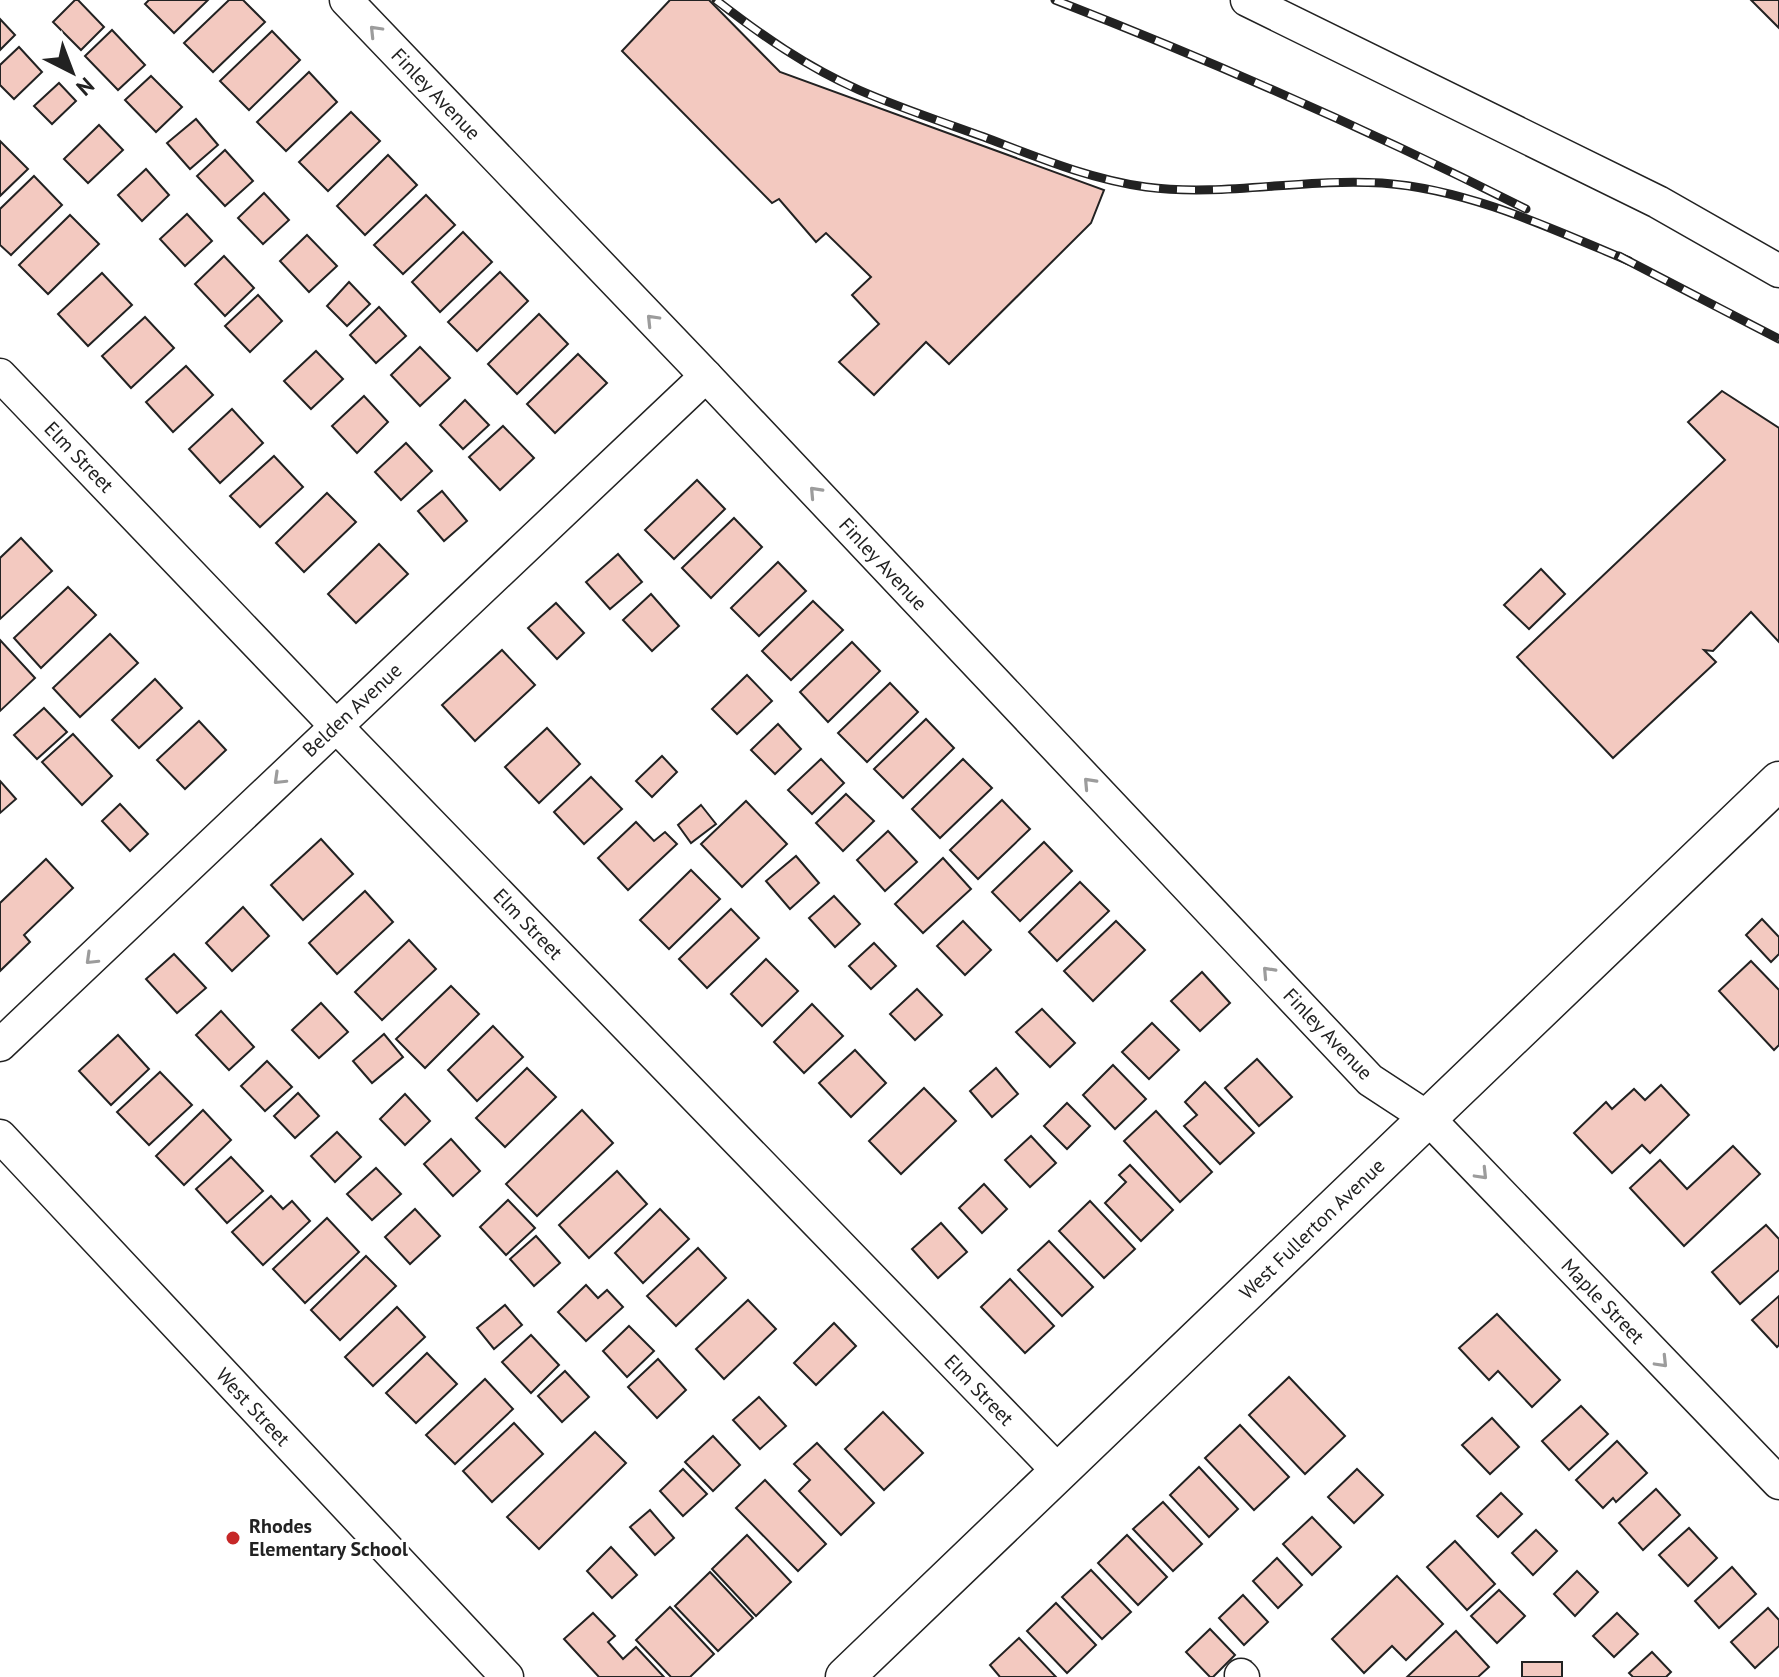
<svg xmlns="http://www.w3.org/2000/svg" width="1779" height="1677" font-family="'PT Sans',sans-serif">
<rect width="100%" height="100%" fill="#fff"/>
<g fill="#f3c9c0" stroke="#222" stroke-width="2">
<path d="M75 0H78L104 27 81 50 53 22Z"/>
<path d="M149 0H208L174 33 145 4Z"/>
<path d="M229 0H243L265 22 213 72 184 43Z"/>
<path d="M670 0H709L780 72 1104 190 1091 223 949 364 926 342 874 395 839 362 879 324 852 295 871 277 826 233 816 242 779 199 772 203 622 51Z"/>
<path d="M1751 0H1779V28Z"/>
<path d="M0 19 15 35 0 50Z"/>
<path d="M112 30 145 65 118 90 85 56Z"/>
<path d="M272 31 300 60 249 110 220 81Z"/>
<path d="M19 47 42 72 14 99 0 85V65Z"/>
<path d="M309 72 337 102 286 151 257 122Z"/>
<path d="M151 76 182 107 156 132 125 100Z"/>
<path d="M59 83 76 101 52 124 34 106Z"/>
<path d="M351 112 380 141 328 191 299 162Z"/>
<path d="M196 119 218 145 190 169 167 143Z"/>
<path d="M99 125 123 150 88 183 64 159Z"/>
<path d="M0 141 28 169 0 196Z"/>
<path d="M225 150 253 181 225 206 197 176Z"/>
<path d="M388 155 417 185 365 235 337 206Z"/>
<path d="M146 169 169 195 142 221 118 195Z"/>
<path d="M34 176 62 205 11 255 0 245V209Z"/>
<path d="M264 193 289 220 263 244 238 218Z"/>
<path d="M426 195 455 225 403 274 374 245Z"/>
<path d="M187 214 212 241 185 266 160 239Z"/>
<path d="M70 215 99 244 48 294 19 265Z"/>
<path d="M463 232 492 262 440 312 412 282Z"/>
<path d="M307 235 337 266 309 292 280 261Z"/>
<path d="M224 256 254 288 225 316 195 284Z"/>
<path d="M500 272 528 301 477 351 448 322Z"/>
<path d="M102 273 132 305 88 346 58 314Z"/>
<path d="M349 282 370 304 347 326 327 306Z"/>
<path d="M258 295 282 321 250 352 225 326Z"/>
<path d="M379 307 406 336 376 363 350 335Z"/>
<path d="M539 314 568 344 517 394 488 364Z"/>
<path d="M145 317 174 348 131 388 102 356Z"/>
<path d="M420 347 450 378 420 406 391 375Z"/>
<path d="M316 351 343 379 311 409 284 381Z"/>
<path d="M578 354 607 383 555 433 527 404Z"/>
<path d="M186 366 213 395 173 432 146 402Z"/>
<path d="M1722 391 1779 428V642L1751 612 1713 651 1704 650 1716 662 1613 758 1517 657 1725 460 1688 422Z"/>
<path d="M364 396 388 422 357 453 332 426Z"/>
<path d="M465 400 489 425 463 449 440 425Z"/>
<path d="M232 409 263 443 220 483 189 449Z"/>
<path d="M503 426 534 458 500 490 469 457Z"/>
<path d="M406 443 432 471 401 500 375 472Z"/>
<path d="M274 456 303 487 260 527 230 496Z"/>
<path d="M697 480 725 509 674 559 645 530Z"/>
<path d="M442 491 467 521 444 541 418 511Z"/>
<path d="M327 493 356 522 304 572 276 543Z"/>
<path d="M734 518 762 547 711 598 682 568Z"/>
<path d="M21 538 52 571 0 619V558Z"/>
<path d="M379 544 408 574 356 623 328 594Z"/>
<path d="M618 554 642 582 610 609 586 582Z"/>
<path d="M778 562 806 591 759 636 731 608Z"/>
<path d="M1541 569 1565 594 1529 629 1504 605Z"/>
<path d="M68 587 96 615 41 668 14 638Z"/>
<path d="M651 594 679 626 652 651 623 620Z"/>
<path d="M813 601 843 630 791 680 762 651Z"/>
<path d="M556 603 584 633 557 659 528 628Z"/>
<path d="M110 634 138 663 80 717 53 688Z"/>
<path d="M0 640 35 678 0 711Z"/>
<path d="M852 642 880 671 828 722 800 692Z"/>
<path d="M502 650 535 685 475 741 442 705Z"/>
<path d="M747 675 772 701 737 734 712 709Z"/>
<path d="M155 679 182 708 139 748 112 720Z"/>
<path d="M890 683 918 712 867 762 838 733Z"/>
<path d="M44 708 67 732 37 759 14 735Z"/>
<path d="M926 719 954 748 903 798 874 769Z"/>
<path d="M199 721 226 750 185 789 157 760Z"/>
<path d="M778 724 801 749 775 774 751 750Z"/>
<path d="M547 728 580 764 539 803 505 767Z"/>
<path d="M73 734 112 776 82 805 42 762Z"/>
<path d="M662 756 677 772 652 797 636 781Z"/>
<path d="M821 759 844 783 812 814 788 790Z"/>
<path d="M963 759 992 788 940 838 912 809Z"/>
<path d="M591 777 622 809 584 844 554 812Z"/>
<path d="M0 781 16 799 0 813Z"/>
<path d="M846 794 874 821 843 851 816 823Z"/>
<path d="M1002 800 1030 829 978 879 950 850Z"/>
<path d="M746 801 787 844 742 887 701 844Z"/>
<path d="M120 804 148 834 130 851 102 821Z"/>
<path d="M701 805 716 824 691 843 678 825Z"/>
<path d="M636 822 654 841 665 832 677 844 628 890 598 858Z"/>
<path d="M888 831 917 862 885 891 857 860Z"/>
<path d="M321 839 353 874 303 920 271 885Z"/>
<path d="M1044 842 1072 871 1020 921 992 892Z"/>
<path d="M796 856 819 883 790 909 766 881Z"/>
<path d="M943 858 971 889 923 933 895 904Z"/>
<path d="M46 859 73 888 24 935 30 942 0 971V903Z"/>
<path d="M691 870 720 899 669 949 640 920Z"/>
<path d="M1080 882 1109 911 1057 961 1029 932Z"/>
<path d="M365 891 393 922 337 974 309 943Z"/>
<path d="M834 896 860 924 835 947 809 918Z"/>
<path d="M243 907 269 936 232 971 206 943Z"/>
<path d="M731 909 759 938 707 988 679 959Z"/>
<path d="M1762 919 1779 937V954L1771 962 1746 935Z"/>
<path d="M963 921 991 950 965 975 937 946Z"/>
<path d="M1116 921 1145 950 1093 1001 1064 971Z"/>
<path d="M409 940 436 969 382 1020 355 992Z"/>
<path d="M874 943 896 966 871 989 849 966Z"/>
<path d="M174 954 206 988 177 1013 146 979Z"/>
<path d="M766 959 798 991 762 1026 731 994Z"/>
<path d="M1751 961 1779 990V1045L1774 1050 1719 991Z"/>
<path d="M1202 972 1230 1003 1200 1031 1171 1001Z"/>
<path d="M451 986 479 1014 425 1068 396 1039Z"/>
<path d="M917 989 942 1015 915 1040 890 1014Z"/>
<path d="M321 1003 348 1032 319 1058 292 1030Z"/>
<path d="M812 1004 843 1036 804 1073 774 1042Z"/>
<path d="M1042 1009 1075 1043 1050 1067 1016 1032Z"/>
<path d="M221 1011 254 1047 229 1070 196 1035Z"/>
<path d="M1152 1023 1179 1050 1149 1079 1122 1052Z"/>
<path d="M493 1026 523 1057 477 1101 448 1070Z"/>
<path d="M384 1034 403 1057 372 1083 353 1061Z"/>
<path d="M118 1035 149 1069 111 1105 79 1071Z"/>
<path d="M855 1050 886 1083 851 1117 819 1083Z"/>
<path d="M1257 1059 1292 1097 1259 1126 1225 1088Z"/>
<path d="M267 1061 292 1087 265 1111 241 1086Z"/>
<path d="M1113 1065 1146 1099 1115 1129 1083 1095Z"/>
<path d="M527 1068 556 1097 505 1147 476 1118Z"/>
<path d="M996 1068 1018 1094 992 1117 970 1091Z"/>
<path d="M160 1072 192 1105 149 1145 117 1112Z"/>
<path d="M1205 1082 1254 1133 1220 1164 1184 1126 1197 1115 1185 1102Z"/>
<path d="M1661 1085 1689 1115 1650 1153 1642 1145 1612 1173 1574 1133 1606 1102 1612 1109 1634 1089 1645 1100Z"/>
<path d="M924 1088 956 1121 901 1174 869 1141Z"/>
<path d="M298 1093 319 1116 295 1138 274 1116Z"/>
<path d="M405 1094 430 1121 405 1145 380 1119Z"/>
<path d="M1067 1103 1090 1126 1067 1149 1044 1126Z"/>
<path d="M203 1110 231 1140 184 1185 156 1156Z"/>
<path d="M582 1110 613 1143 537 1216 506 1184Z"/>
<path d="M1156 1111 1212 1172 1180 1202 1124 1141Z"/>
<path d="M337 1132 361 1157 335 1182 311 1156Z"/>
<path d="M1031 1136 1056 1163 1030 1187 1005 1160Z"/>
<path d="M451 1139 480 1171 453 1196 424 1164Z"/>
<path d="M1733 1146 1760 1174 1684 1246 1630 1188 1660 1160 1687 1189Z"/>
<path d="M231 1157 263 1191 227 1223 196 1189Z"/>
<path d="M1130 1165 1173 1210 1141 1241 1105 1203 1126 1182 1119 1175Z"/>
<path d="M376 1168 401 1194 372 1220 347 1194Z"/>
<path d="M617 1171 647 1204 589 1258 559 1225Z"/>
<path d="M984 1184 1007 1209 982 1233 959 1208Z"/>
<path d="M271 1196 283 1209 292 1201 310 1221 263 1265 232 1232Z"/>
<path d="M508 1200 535 1228 506 1255 480 1227Z"/>
<path d="M1090 1201 1135 1249 1104 1278 1059 1231Z"/>
<path d="M415 1209 440 1236 410 1264 385 1237Z"/>
<path d="M660 1209 689 1239 643 1283 615 1253Z"/>
<path d="M327 1218 359 1252 305 1303 273 1269Z"/>
<path d="M941 1223 967 1252 938 1278 912 1249Z"/>
<path d="M1766 1225 1779 1239V1270L1740 1304 1712 1272Z"/>
<path d="M536 1236 560 1263 534 1286 510 1259Z"/>
<path d="M1049 1241 1093 1287 1062 1316 1018 1270Z"/>
<path d="M698 1248 726 1278 676 1326 647 1296Z"/>
<path d="M366 1256 396 1286 340 1340 311 1310Z"/>
<path d="M1010 1279 1054 1326 1025 1353 981 1307Z"/>
<path d="M586 1285 598 1298 607 1290 623 1307 586 1341 558 1312Z"/>
<path d="M1779 1296V1345L1777 1347 1752 1320Z"/>
<path d="M748 1300 776 1329 724 1379 696 1349Z"/>
<path d="M505 1305 522 1325 494 1349 477 1328Z"/>
<path d="M397 1307 425 1337 373 1386 345 1357Z"/>
<path d="M1497 1314 1560 1380 1532 1407 1498 1371 1489 1380 1459 1348Z"/>
<path d="M834 1323 856 1346 816 1385 794 1363Z"/>
<path d="M629 1326 654 1351 627 1377 603 1351Z"/>
<path d="M531 1335 559 1365 531 1393 502 1362Z"/>
<path d="M427 1353 457 1384 416 1423 386 1393Z"/>
<path d="M658 1359 686 1390 657 1418 628 1387Z"/>
<path d="M565 1371 589 1397 562 1422 538 1396Z"/>
<path d="M1289 1377 1345 1436 1305 1474 1249 1415Z"/>
<path d="M485 1379 513 1409 455 1464 426 1435Z"/>
<path d="M759 1397 786 1426 760 1449 733 1420Z"/>
<path d="M1581 1406 1608 1434 1569 1470 1542 1441Z"/>
<path d="M883 1412 923 1453 884 1490 845 1449Z"/>
<path d="M1492 1418 1519 1447 1490 1474 1462 1445Z"/>
<path d="M514 1423 543 1454 492 1502 463 1471Z"/>
<path d="M1240 1425 1289 1477 1254 1510 1205 1458Z"/>
<path d="M595 1432 626 1463 539 1549 507 1517Z"/>
<path d="M713 1436 740 1465 713 1491 685 1462Z"/>
<path d="M1617 1441 1647 1473 1616 1502 1613 1498 1603 1508 1576 1480Z"/>
<path d="M817 1443 874 1503 841 1535 799 1491 810 1480 794 1464Z"/>
<path d="M1199 1467 1238 1509 1209 1537 1170 1495Z"/>
<path d="M683 1469 707 1494 683 1516 660 1491Z"/>
<path d="M1357 1469 1383 1495 1354 1523 1328 1497Z"/>
<path d="M765 1480 826 1544 798 1571 736 1508Z"/>
<path d="M1656 1489 1680 1515 1643 1550 1619 1523Z"/>
<path d="M1501 1493 1522 1514 1498 1537 1477 1516Z"/>
<path d="M1163 1502 1202 1544 1173 1571 1133 1529Z"/>
<path d="M650 1510 674 1538 655 1555 630 1527Z"/>
<path d="M1312 1517 1341 1547 1312 1575 1283 1544Z"/>
<path d="M1689 1528 1717 1558 1688 1586 1659 1555Z"/>
<path d="M1536 1530 1557 1551 1533 1575 1512 1553Z"/>
<path d="M747 1535 791 1582 756 1616 712 1569Z"/>
<path d="M1127 1535 1167 1577 1138 1605 1098 1563Z"/>
<path d="M1455 1541 1495 1584 1467 1610 1427 1567Z"/>
<path d="M611 1547 637 1575 612 1598 587 1571Z"/>
<path d="M1277 1558 1302 1585 1278 1608 1253 1581Z"/>
<path d="M1732 1567 1756 1594 1719 1628 1695 1601Z"/>
<path d="M1091 1570 1131 1612 1102 1639 1062 1597Z"/>
<path d="M1577 1571 1598 1592 1575 1616 1554 1594Z"/>
<path d="M710 1572 753 1618 718 1651 675 1606Z"/>
<path d="M1397 1576 1443 1624 1406 1660 1392 1646 1364 1673 1332 1639Z"/>
<path d="M1499 1590 1525 1616 1497 1643 1471 1616Z"/>
<path d="M1243 1595 1268 1622 1244 1645 1219 1618Z"/>
<path d="M1056 1603 1096 1645 1067 1673 1027 1631Z"/>
<path d="M670 1607 714 1654 690 1677H671L636 1640Z"/>
<path d="M1768 1608 1779 1620V1646L1755 1668 1731 1642Z"/>
<path d="M593 1613 615 1636 608 1642 623 1659 636 1647 664 1677H599L564 1639Z"/>
<path d="M1617 1613 1638 1634 1614 1657 1593 1636Z"/>
<path d="M1210 1629 1235 1655 1213 1677H1210L1186 1652Z"/>
<path d="M1456 1631 1489 1667 1478 1677H1407Z"/>
<path d="M1019 1638 1056 1677H1000L990 1665Z"/>
<path d="M1652 1652 1671 1672 1666 1677H1633L1629 1673Z"/>
<rect x="1522" y="1662" width="40" height="15"/>
</g>
<g fill="none" stroke-linecap="round" stroke-linejoin="round">
<g stroke="#222" stroke-width="35">
<g id="minor">
<path d="M346 0 706 376 1370 1080 1428 1118 1779 1483"/>
<path d="M1247 0 1658 202 1779 271"/>
<path d="M0 375 335 725 1059 1472"/>
<path d="M0 1045 706 376"/>
<path d="M0 1136 507 1677"/>
<path d="M1241 1675 1243 1677"/>
</g>
</g>
<g stroke="#222" stroke-width="41">
<path id="tertiary" d="M845 1677 1779 781"/>
</g>
<use href="#minor" stroke="#fff" stroke-width="32"/>
<use href="#tertiary" stroke="#fff" stroke-width="38"/>
<g stroke="#222" stroke-width="9">
<g id="rail">
<path d="M716 0C761 35 807 67 859 90 900 108 943 122 984 137 1037 157 1089 179 1146 187 1223 197 1303 178 1382 183 1468 189 1550 228 1629 261"/>
<path d="M1055 0C1215 62 1373 132 1526 209"/>
<path d="M1619 256 1779 339"/>
</g>
</g>
<use href="#rail" stroke="#fff" stroke-width="6" stroke-dasharray="18" stroke-linecap="butt"/>
</g>
<defs><path id="oneway-chevron" d="M-2-3.5L2.5 0L-2 3.5" fill="none" stroke-width="1.6" stroke-linecap="round" stroke-linejoin="round" transform="scale(2)"/></defs>
<g stroke="#9c9c9c">
<use href="#oneway-chevron" transform="translate(375 31) rotate(-134)"/>
<use href="#oneway-chevron" transform="translate(652 320) rotate(-134)"/>
<use href="#oneway-chevron" transform="translate(815 492) rotate(-133)"/>
<use href="#oneway-chevron" transform="translate(279 779) rotate(136)"/>
<use href="#oneway-chevron" transform="translate(1089 783) rotate(-133)"/>
<use href="#oneway-chevron" transform="translate(91 959) rotate(136)"/>
<use href="#oneway-chevron" transform="translate(1268 972) rotate(-133)"/>
<use href="#oneway-chevron" transform="translate(1482 1174) rotate(46)"/>
<use href="#oneway-chevron" transform="translate(1662 1362) rotate(46)"/>
</g>
<circle fill="#c62828" stroke="#fff" stroke-width="3" cx="233" cy="1538" r="8"/>
<g text-anchor="middle" dominant-baseline="central" stroke-width="6" stroke-linejoin="round" paint-order="stroke">
<g font-size="20" fill="#222" stroke="#fff">
<text transform="translate(436 94) rotate(46)">Finley Avenue</text>
<text transform="translate(79 457) rotate(46)">Elm Street</text>
<text transform="translate(883 564) rotate(47)">Finley Avenue</text>
<text transform="translate(352 710) rotate(-43)">Belden Avenue</text>
<text transform="translate(528 924) rotate(46)">Elm Street</text>
<text transform="translate(1328 1034) rotate(46)">Finley Avenue</text>
<text transform="translate(1312 1229) rotate(-44)">West Fullerton Avenue</text>
<text transform="translate(1603 1301) rotate(46)">Maple Street</text>
<text transform="translate(979 1390) rotate(46)">Elm Street</text>
<text transform="translate(253 1407) rotate(47)">West Street</text>
</g>
<g font-size="20" font-weight="bold" fill="#222" stroke="#fff" text-anchor="start">
<text x="249" y="1526">Rhodes<tspan x="249" dy="23">Elementary School</tspan></text>
</g>
</g>
<g transform="translate(72 72) rotate(138)" stroke="#ffffff" stroke-width="6" paint-order="stroke">
<path d="M0-6L14 30L0 20L-14 30Z" fill="#222222"/>
<text y="-12" font-size="22" font-weight="bold" text-anchor="middle" fill="#222222">N</text>
</g>
</svg>
